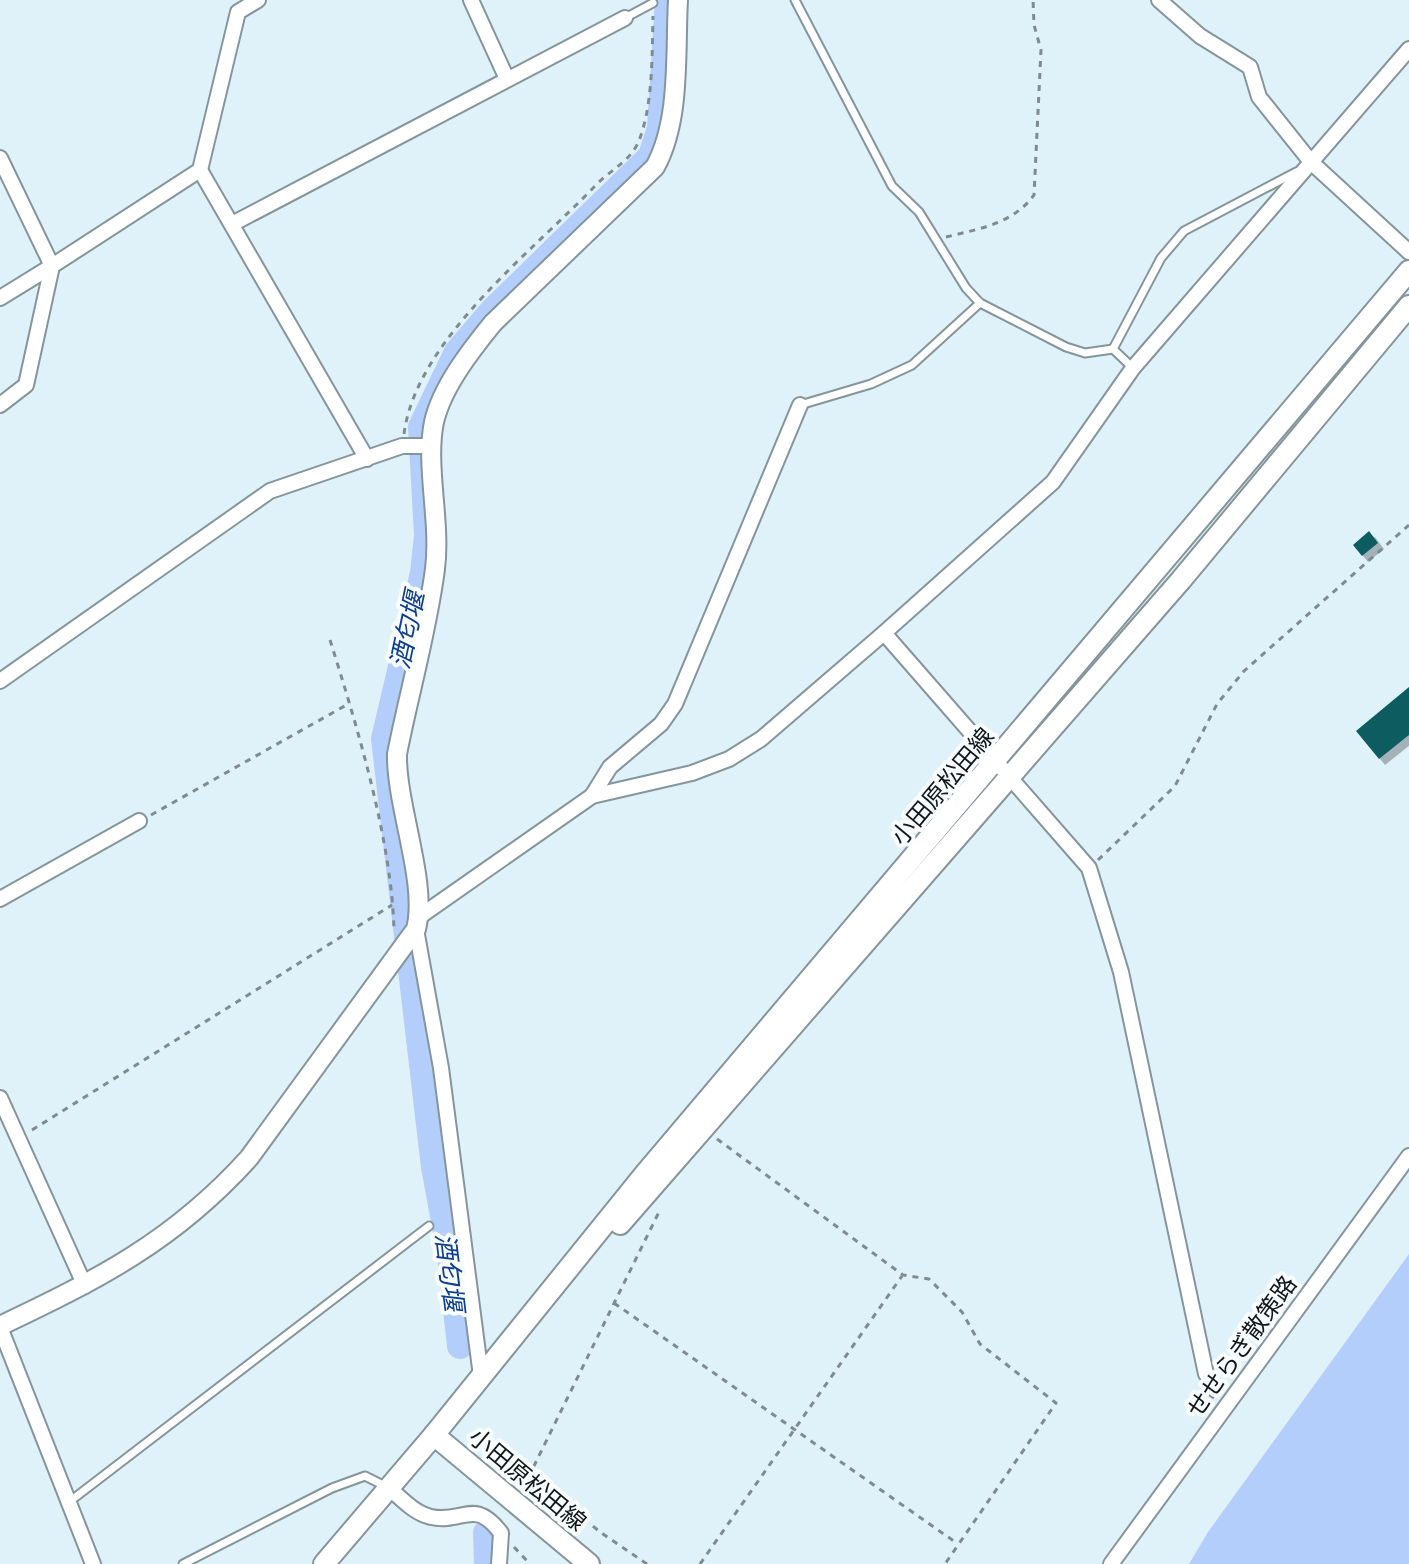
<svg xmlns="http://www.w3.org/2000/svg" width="1409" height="1564" font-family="'Titillium Web','Noto Sans JP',sans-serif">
<defs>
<filter id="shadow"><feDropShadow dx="6" dy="6" stdDeviation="0" flood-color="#0004"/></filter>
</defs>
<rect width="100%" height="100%" fill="#e0f2f9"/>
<path fill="#b3cefa" d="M1409 1254V1564H1189L1208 1532Z"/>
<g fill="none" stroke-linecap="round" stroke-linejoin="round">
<g stroke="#b3cefa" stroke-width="26">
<path d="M460 1346 450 1254 434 1167 384 739 423 573 427 535 421 427 457 352 493 310 651 156 660 128 668 0"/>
<path d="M486 1533 487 1564"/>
</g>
</g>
<g fill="#105b61" filter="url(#shadow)">
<path d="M1369 531 1378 543 1362 556 1353 545Z"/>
<path d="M1409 687V735L1379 759 1356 731Z"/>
</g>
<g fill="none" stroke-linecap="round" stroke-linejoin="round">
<g stroke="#84959b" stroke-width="11">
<g id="service">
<path d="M795 0 892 186 919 212 966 288 980 303 1066 347 1085 353 1113 349 1133 368"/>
<path d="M625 18 653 3"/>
<path d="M1113 349 1161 258 1184 231 1296 172"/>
<path d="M800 405 871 384 912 365 980 303"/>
<path d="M69 1502 429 1226"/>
<path d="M183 1564 332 1488 365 1476 387 1487"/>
</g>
</g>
<g stroke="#84959b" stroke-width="18">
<g id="minor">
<path d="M471 0 507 79"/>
<path d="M1159 0 1200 36 1250 67 1259 97 1311 162 1409 252"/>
<path d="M0 158 52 266 0 298"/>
<path d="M200 170 367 459"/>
<path d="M232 224 625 18"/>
<path d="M0 405 26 385 52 266 200 170 238 12 258 0"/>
<path d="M884 633 1089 868 1121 972 1206 1374"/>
<path d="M0 681 270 491 402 446H432"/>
<path d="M592 796 610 767 661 724 675 704 800 405"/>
<path d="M0 899 139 821"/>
<path d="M419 917 592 796 692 773 729 759 761 739 884 633 1053 482 1133 368 1409 49"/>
<path d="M416 929 441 1068 481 1376"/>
<path d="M0 1098 85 1286"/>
<path d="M0 1327 93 1564"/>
<path d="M389 1488C402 1499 414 1513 431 1517 463 1524 474 1497 501 1533L499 1564"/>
<path d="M1111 1564 1409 1156"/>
</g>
</g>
<g stroke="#84959b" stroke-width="22">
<path id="tertiary" d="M0 1326C99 1279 174 1241 249 1158L416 929C428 883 396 806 397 754 409 693 427 631 435 569 441 521 425 466 434 422 442 387 471 350 493 323L655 167C681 120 675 53 678 0"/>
</g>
<g stroke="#84959b" stroke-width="24">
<g id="secondary">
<path d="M620 1224 1181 580 1409 306"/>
<path d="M434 1435 589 1564"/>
<path d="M324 1564 434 1435 644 1175 1409 271"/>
</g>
</g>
<g stroke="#7f8b90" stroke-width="3" stroke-dasharray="6 6" stroke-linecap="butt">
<path d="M946 237C978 229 1013 224 1034 195L1041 50 1034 25 1033 0"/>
<path d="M404 434C416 340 532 252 595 186 611 169 632 161 640 138 653 102 652 54 653 16"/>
<path d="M330 640C357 726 392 841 394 931"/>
<path d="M151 815 350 703"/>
<path d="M1098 860 1175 786 1217 704 1244 671 1409 525"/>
<path d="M32 1130 392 905"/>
<path d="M717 1139 903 1275 929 1279 962 1312 980 1344 1056 1403 945 1564"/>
<path d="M614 1303 958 1544"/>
<path d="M1219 1385 1240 1360"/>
<path d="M1214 1398 1210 1395 1218 1384"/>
<path d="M514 1547 530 1564"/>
<path d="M647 1564 600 1532 530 1474 659 1212 656 1209"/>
<path d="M700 1564 902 1276"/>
</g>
<use href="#service" stroke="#fff" stroke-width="7"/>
<use href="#minor" stroke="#fff" stroke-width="14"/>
<use href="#tertiary" stroke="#fff" stroke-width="18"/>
<use href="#secondary" stroke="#fff" stroke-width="20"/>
</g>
<g text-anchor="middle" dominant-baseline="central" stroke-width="8" stroke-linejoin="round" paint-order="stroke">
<g font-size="24" fill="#11171a" stroke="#f8fcfd">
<text transform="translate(942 786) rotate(-50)">小田原松田線</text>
<text transform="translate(1241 1346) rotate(-54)">せせらぎ散策路</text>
<text transform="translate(528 1479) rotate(40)">小田原松田線</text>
</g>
<g font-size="26" font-style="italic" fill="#0e3e8f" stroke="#f8fcfd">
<text transform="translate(407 630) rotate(-78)">酒匂堰</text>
<text transform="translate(450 1272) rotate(83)">酒匂堰</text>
</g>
</g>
</svg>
